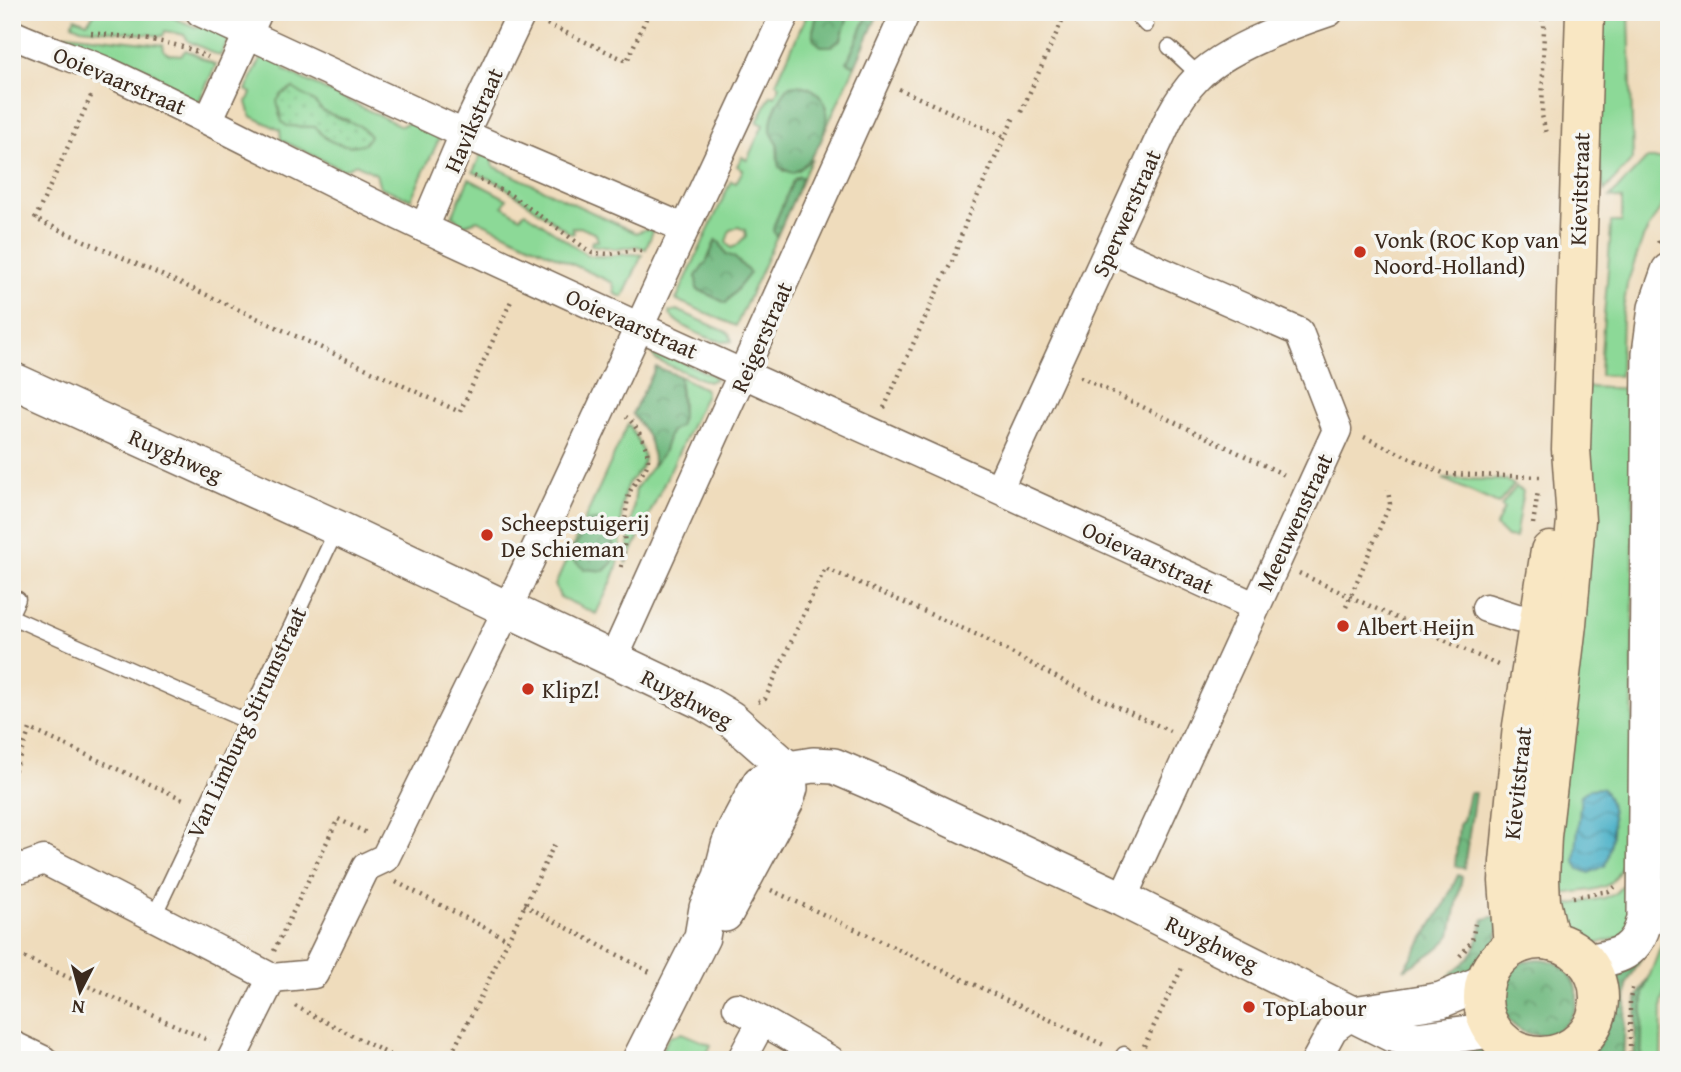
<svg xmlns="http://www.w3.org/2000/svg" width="1681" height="1072" font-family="'Gentium Book Plus',serif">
<defs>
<pattern id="forest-crowns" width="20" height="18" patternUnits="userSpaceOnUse" patternTransform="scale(1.75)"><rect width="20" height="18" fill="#71b980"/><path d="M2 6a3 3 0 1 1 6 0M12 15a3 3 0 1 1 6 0" fill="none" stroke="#5e9768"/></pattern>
<pattern id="park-dots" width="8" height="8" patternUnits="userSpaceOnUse" patternTransform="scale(1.75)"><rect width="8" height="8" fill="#8cd997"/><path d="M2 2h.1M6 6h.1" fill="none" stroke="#7aba82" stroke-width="1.8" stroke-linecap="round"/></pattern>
<pattern id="water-waves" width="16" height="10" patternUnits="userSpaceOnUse" patternTransform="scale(1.75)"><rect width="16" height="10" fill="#48b0c7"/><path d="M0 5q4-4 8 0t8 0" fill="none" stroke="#3d8fa1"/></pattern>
</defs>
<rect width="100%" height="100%" fill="#f6f6f2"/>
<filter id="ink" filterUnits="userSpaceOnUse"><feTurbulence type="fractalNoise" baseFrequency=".0143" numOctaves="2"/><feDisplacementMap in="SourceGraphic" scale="14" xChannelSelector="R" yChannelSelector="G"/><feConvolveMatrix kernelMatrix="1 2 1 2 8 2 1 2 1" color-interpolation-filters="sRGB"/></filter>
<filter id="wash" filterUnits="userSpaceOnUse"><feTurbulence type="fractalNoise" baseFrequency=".00686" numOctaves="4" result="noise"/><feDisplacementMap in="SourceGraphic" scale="28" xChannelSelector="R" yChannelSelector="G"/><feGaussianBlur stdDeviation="1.57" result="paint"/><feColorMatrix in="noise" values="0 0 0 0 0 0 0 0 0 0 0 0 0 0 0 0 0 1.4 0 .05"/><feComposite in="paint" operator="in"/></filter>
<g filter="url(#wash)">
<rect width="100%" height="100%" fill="#efdcbc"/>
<g fill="#8cd997" stroke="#64825a" stroke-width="2" fill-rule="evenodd">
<path d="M96 12H160L195 27 212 24 231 34 220 56 188 41 185 35 165 31 163 36 81 28 72 24 75 18 87 23Z"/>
<path d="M808 12H818L813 31 814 40 832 46 841 39 848 12H869L848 62 855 66 823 135 827 107 783 95 773 114 771 132 777 142 778 163 784 171 799 170 812 158 803 178 796 177 793 181 774 225 777 236 736 326 676 300 731 181 736 183 743 170 737 166 742 157 747 160 763 125 757 122 771 95 775 96 780 86 776 83ZM738 227 745 230 746 236 736 246 731 248 726 242 730 230ZM715 241 720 243 726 254 734 257 750 273 726 303 697 289V276L707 261Z"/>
<path d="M1599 12H1629L1633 159 1604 191 1595 137Z"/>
<path d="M66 34 163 45 164 51 169 54 181 55 186 50 216 65 198 103 158 84 155 74 133 64 125 69 119 67 117 56 95 47 84 50 63 40Z"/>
<path d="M262 56 281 57 284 70 401 126 409 122 438 133 439 139 411 199 380 187 376 174 356 164 343 170 281 140 280 130 251 116 247 102 251 93 246 90ZM313 101 324 112 348 120 364 144C345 148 326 144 316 127 300 125 285 131 279 114Z"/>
<path d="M481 154H490L493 166 636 233 646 229 653 231 646 249 637 246 618 249 591 245 592 241H598L596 234 580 227 572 228 574 233 571 234 499 183 473 172Z"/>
<path d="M1646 159H1669V193L1643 238 1627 284 1622 317 1620 376 1600 375C1602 323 1609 273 1611 222H1622V199L1610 197Z"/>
<path d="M469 179 507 199 503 206 520 217 525 212 587 255C606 260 623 251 642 255L623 297 615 294 613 283 477 220 464 225 452 216Z"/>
<path d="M677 310 729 333 732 341C718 345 675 326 669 312Z"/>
<path d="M656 350 714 376 715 379 708 382 656 360 652 353Z"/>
<path d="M679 376 705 389 706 394 626 564 636 488 663 453 670 431C689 421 680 394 679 376Z"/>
<path d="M1587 387 1634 389 1632 801C1628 824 1629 879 1603 887 1588 892 1570 892 1554 895Z"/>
<path d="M628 424C634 433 643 447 644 459 644 470 631 477 627 486 618 508 623 535 619 558 616 577 604 596 596 614L560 597 555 585ZM614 537 613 562 573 550 580 541Z"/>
<path d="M1669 464V973L1662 1003 1661 1060H1641L1643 993 1664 938 1666 465Z"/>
<path d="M1443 479 1506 480 1514 485 1498 504Z"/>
<path d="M1516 487 1523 491 1515 538 1507 537 1496 526 1504 508 1501 506Z"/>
<path d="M1630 879 1632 934 1588 946C1574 934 1560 925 1556 907L1604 898 1614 894Z"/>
<path d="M682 1033 711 1045 704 1060H657L669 1037Z"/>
</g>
<g fill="url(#forest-crowns)" stroke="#56724f" stroke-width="2">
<path d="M818 12 849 13 841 39 832 46H821L814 40 813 31Z"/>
<path d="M869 12H879L855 66 847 62Z"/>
<path d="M797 85C848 90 824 159 792 173L779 167C777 160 780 152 777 144 776 139 771 135 771 129 770 114 780 98 789 86Z"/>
<path d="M799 176 803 178 777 236 773 231 774 225 793 181Z"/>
<path d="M716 240 720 243 726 254 734 257 750 273 726 303 697 289 696 276 707 261Z"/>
<path d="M656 367 679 376 682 417 679 426 670 432 663 453 653 466C653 439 647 434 632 414Z"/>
<path d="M588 521H600L612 529 613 562 604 571 584 569 573 560 572 550C581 541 582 531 588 521Z"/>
<path d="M1469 793H1475L1464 868 1455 866 1459 825 1463 820Z"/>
<path d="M1458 875 1462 877 1451 935C1439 951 1420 960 1404 970L1443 907Z"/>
<path d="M1500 915 1497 944 1477 968 1447 981C1451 969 1463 966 1470 956 1479 945 1479 932 1484 919Z"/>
<path d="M1641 959 1627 983 1623 1060H1591C1594 1050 1600 1043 1604 1034 1615 1014 1611 992 1607 971Z"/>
<circle cx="1539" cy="997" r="38"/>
<path d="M1649 976 1643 993 1641 1060H1634L1637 998Z"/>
<path d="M1485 1046 1503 1060C1488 1060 1470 1061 1459 1050Z"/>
</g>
<path fill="url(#park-dots)" stroke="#64825a" stroke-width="2" d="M293 88 313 101 324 112 360 126 370 136 364 144C345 148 326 144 316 127L287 126 282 122 277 101 282 94Z"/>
<path fill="url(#water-waves)" stroke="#426d72" stroke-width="2" d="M1602 788C1618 805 1613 845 1605 866L1589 873 1579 869 1575 862 1581 795 1590 789Z"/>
</g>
<g filter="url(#ink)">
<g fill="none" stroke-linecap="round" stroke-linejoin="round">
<g stroke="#7a6855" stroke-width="17">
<g id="service">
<path d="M1134 12 1146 25"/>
<path d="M1169 47 1199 75"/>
<path d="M12 612 18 599"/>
<path d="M12 617 246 721"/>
<path d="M154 916 337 529"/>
<path d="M1120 1060 1124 1054"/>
</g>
</g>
<g stroke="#7a6855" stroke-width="31">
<g id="minor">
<path d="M200 12 464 134 684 228"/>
<path d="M12 34C43 49 77 58 108 72 216 122 321 180 429 230 703 358 980 479 1254 606"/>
<path d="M209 119 258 12"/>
<path d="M424 228 464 134 522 12"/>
<path d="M1110 249 1299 332 1337 430 1122 899"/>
<path d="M999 488 1169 118C1177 103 1185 90 1197 78 1225 49 1290 25 1329 12"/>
<path d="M1486 608 1517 618 1558 623"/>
<path d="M613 660 906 12"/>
<path d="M12 864 22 868 44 860 272 978"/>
<path d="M737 1007 762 1021"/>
<path d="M12 1045 43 1060"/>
<path d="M231 1060 272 978 314 974 366 867 385 858 507 610 786 12"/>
<path d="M741 1060 762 1021 830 1060"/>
<path d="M1316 1060 1333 1029 1354 1014"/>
</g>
</g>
<g stroke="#7a6855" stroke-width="38">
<g id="tertiary">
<path d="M12 380 337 528 703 702 730 718 788 769"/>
<path d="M725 914 786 801 790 788 788 769"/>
<path d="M1585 962C1619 957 1637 954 1645 918L1650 353 1656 308 1669 271"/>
<path d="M1354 1014 1441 1000 1485 982"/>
<path d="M640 1060 702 937 707 908 721 877 729 845 736 828 760 783 788 769 813 765 834 766 869 781 1122 899 1392 1034 1416 1040 1492 1030"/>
</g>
</g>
<g stroke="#7a6855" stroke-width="41">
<g id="secondary">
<circle cx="1541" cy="998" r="58"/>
<path d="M1550 941 1541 902 1540 879 1542 836 1567 624 1576 520 1571 449 1585 12"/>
<path d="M1513 947 1508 881 1509 862 1522 726 1550 551"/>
</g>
</g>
<g stroke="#7a6855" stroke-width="4.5" stroke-dasharray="2 5" stroke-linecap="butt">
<path d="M1540 12 1544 25 1542 115 1546 134"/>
<path d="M547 24 627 61 649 12"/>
<path d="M91 33C132 38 172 39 208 57"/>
<path d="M899 89 1005 137"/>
<path d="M91 96 35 219 207 295 460 412 512 299"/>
<path d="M1021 112 1066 12"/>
<path d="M474 176 512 196 592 253 610 254 636 250 645 252"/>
<path d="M1658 243 1669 223"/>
<path d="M1080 377 1287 476"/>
<path d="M884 408 944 276 952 262 967 219 1015 115"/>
<path d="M1364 437 1445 474 1540 477"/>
<path d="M1533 524 1538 491"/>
<path d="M621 567C627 543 622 516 630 492 634 480 648 472 648 459 648 447 636 423 626 417"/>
<path d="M1299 573 1498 665"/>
<path d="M1346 607 1390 504 1388 490"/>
<path d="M758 702 765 699 825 568 980 636 1069 684 1170 731"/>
<path d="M12 777 30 729 185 800"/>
<path d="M396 882 507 939"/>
<path d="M771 890 1106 1046"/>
<path d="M1573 897 1609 891 1615 887"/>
<path d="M524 905 650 972"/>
<path d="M274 951 338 819 369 834"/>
<path d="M12 952 210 1041"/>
<path d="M1460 956 1472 941 1475 924"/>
<path d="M295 1006 400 1060"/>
<path d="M1144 1046 1183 966"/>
<path d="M448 1060 476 1006 555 843"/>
<path d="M1630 1060V999L1633 984"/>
</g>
<use href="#service" stroke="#fff" stroke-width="14"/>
<use href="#minor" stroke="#fff" stroke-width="28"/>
<use href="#tertiary" stroke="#fff" stroke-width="35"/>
<use href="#secondary" stroke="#f9e7c3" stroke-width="38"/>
</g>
</g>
<g fill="#c8321e" stroke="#f6f6f2" stroke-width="2.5">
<circle cx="1360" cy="252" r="7"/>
<circle cx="487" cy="535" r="7"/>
<circle cx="1343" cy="626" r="7"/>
<circle cx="528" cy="689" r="7"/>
<circle cx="1249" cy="1007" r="7"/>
</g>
<g text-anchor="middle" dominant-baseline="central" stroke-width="7" stroke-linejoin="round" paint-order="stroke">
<g font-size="23" fill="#3b2a1e" stroke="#f6f6f2">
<text transform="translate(120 80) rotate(23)">Ooievaarstraat</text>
<text transform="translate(473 120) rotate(-66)">Havikstraat</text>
<text transform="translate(1579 189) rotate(-88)">Kievitstraat</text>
<text transform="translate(1126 213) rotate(-66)">Sperwerstraat</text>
<text transform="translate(632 323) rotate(24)">Ooievaarstraat</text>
<text transform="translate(761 337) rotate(-66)">Reigerstraat</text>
<text transform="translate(176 455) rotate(24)">Ruyghweg</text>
<text transform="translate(1294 522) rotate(-65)">Meeuwenstraat</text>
<text transform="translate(1148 557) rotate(25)">Ooievaarstraat</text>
<text transform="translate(687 698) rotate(28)">Ruyghweg</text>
<text transform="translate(246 722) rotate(-65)">Van Limburg Stirumstraat</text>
<text transform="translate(1517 783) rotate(-84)">Kievitstraat</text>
<text transform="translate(1212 943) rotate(26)">Ruyghweg</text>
</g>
<g font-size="23" fill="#3b2a1e" stroke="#f6f6f2" text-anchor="start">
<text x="1374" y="239">Vonk (ROC Kop van<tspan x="1374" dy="26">Noord-Holland)</tspan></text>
<text x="501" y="522">Scheepstuigerij<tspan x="501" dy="26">De Schieman</tspan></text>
<text x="1357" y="626">Albert Heijn</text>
<text x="542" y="689">KlipZ!</text>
<text x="1263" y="1007">TopLabour</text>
</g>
</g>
<rect width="1681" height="1072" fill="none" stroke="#f6f6f2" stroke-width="42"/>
<g transform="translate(80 991) rotate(186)" stroke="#f6f6f2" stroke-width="5" paint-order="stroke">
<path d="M0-5L12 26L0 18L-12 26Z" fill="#3b2a1e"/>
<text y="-10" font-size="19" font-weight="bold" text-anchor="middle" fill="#3b2a1e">N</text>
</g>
</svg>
